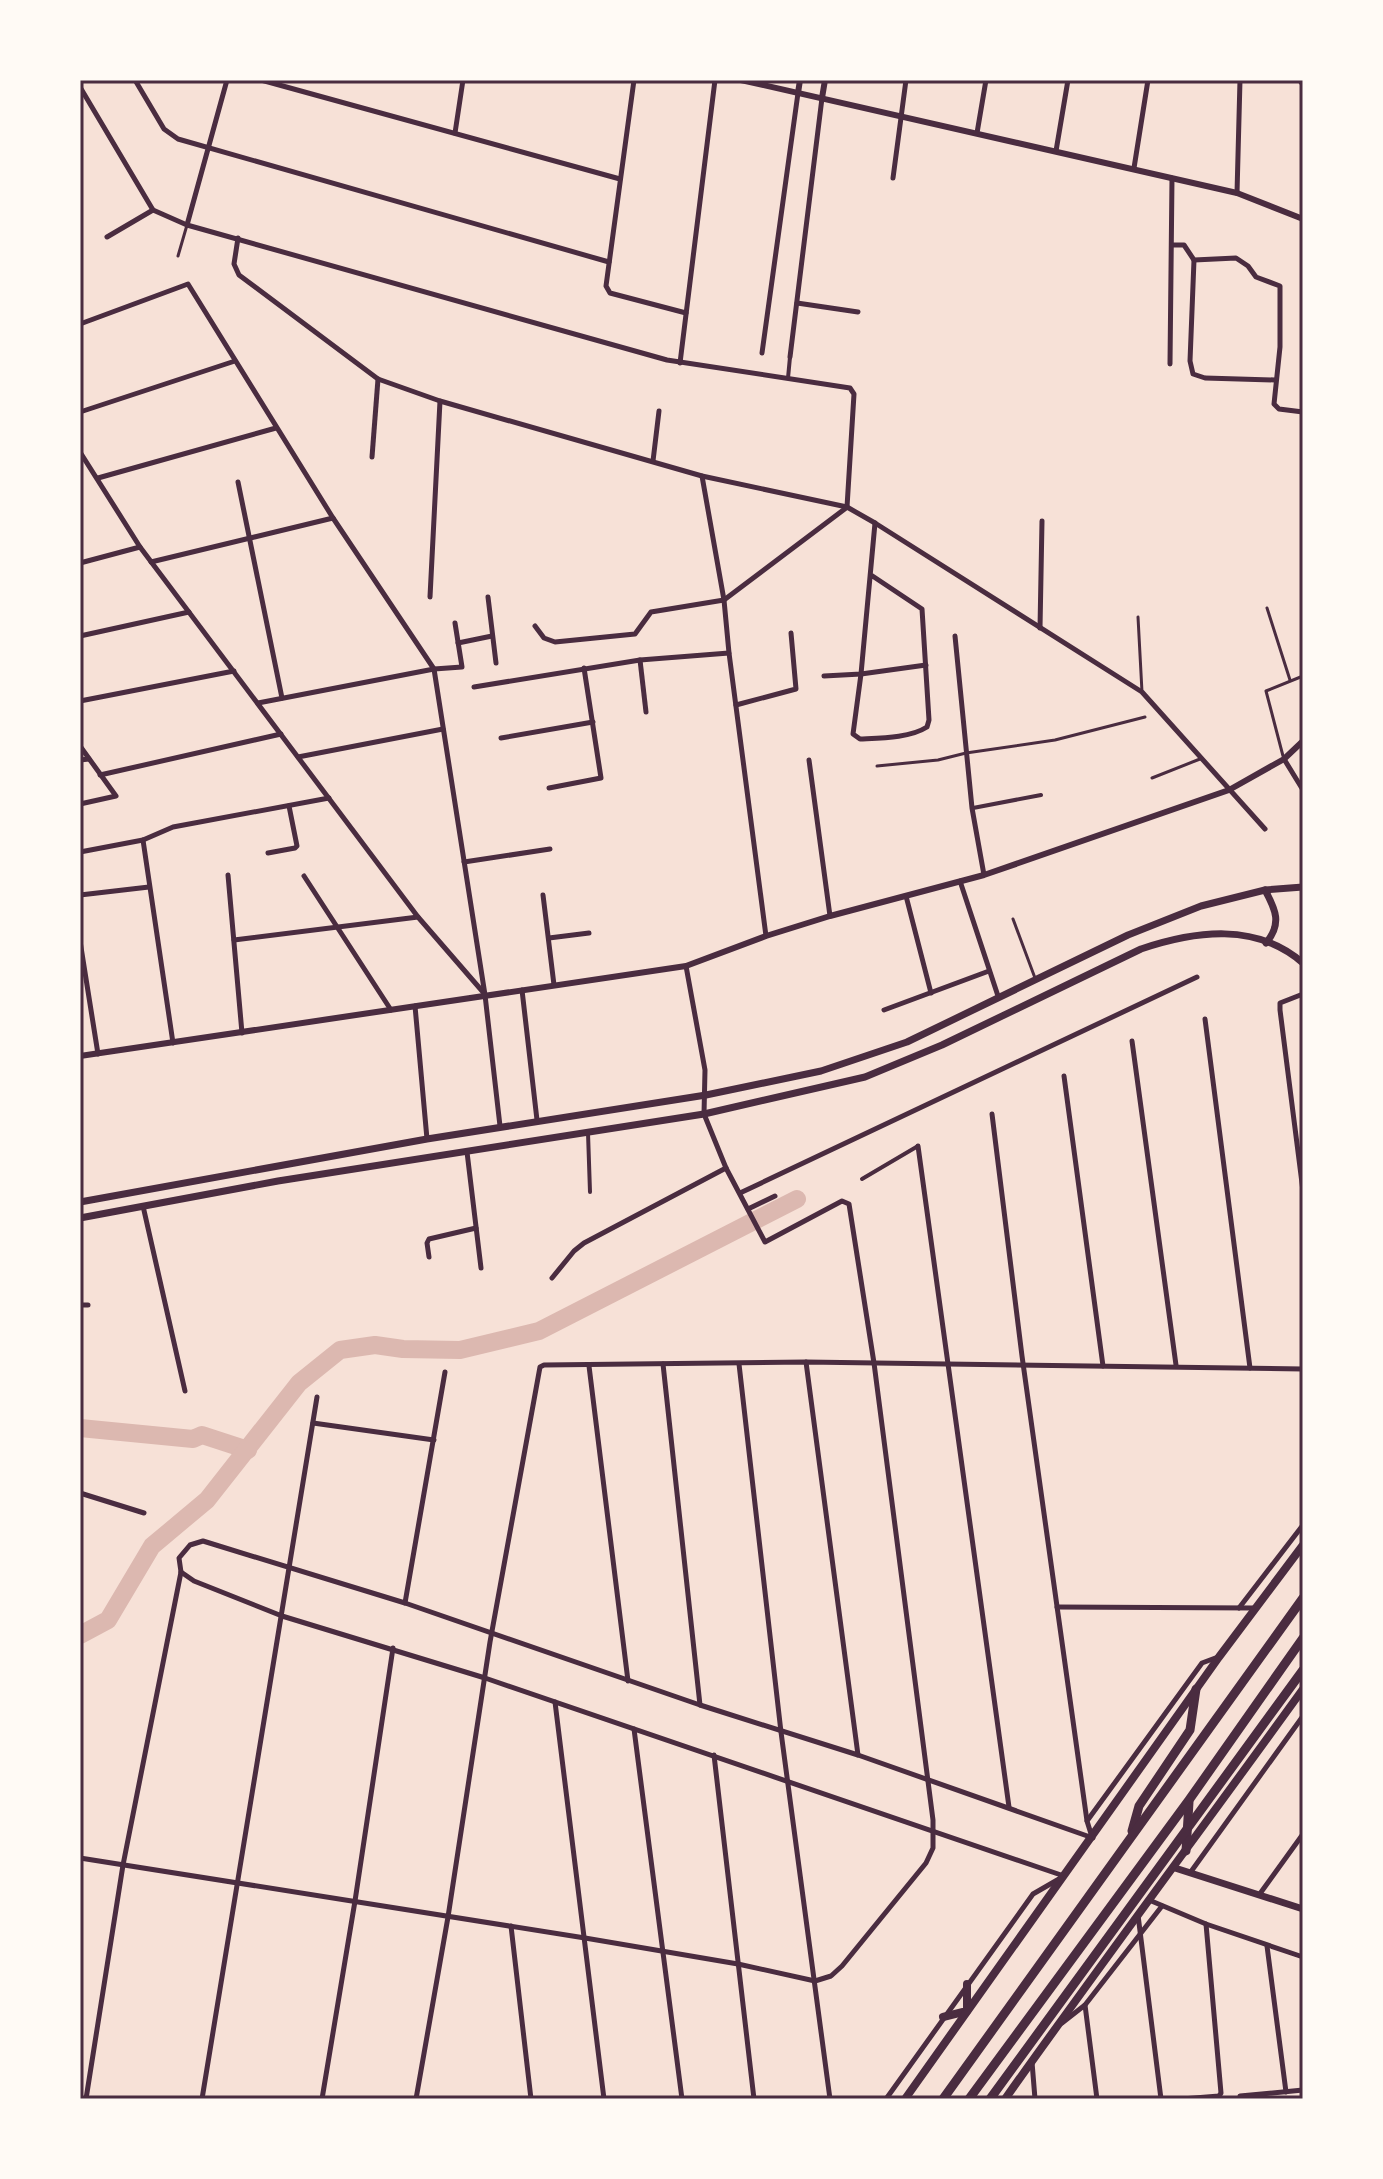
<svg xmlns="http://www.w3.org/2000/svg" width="1383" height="2179" font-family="Arial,sans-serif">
<rect width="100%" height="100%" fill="#f7e1d7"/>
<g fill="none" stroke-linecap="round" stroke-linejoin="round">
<g stroke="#dcb8b0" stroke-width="18">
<path d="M80 1428 193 1439 202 1435 248 1450"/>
<path d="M80 1635 108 1620 152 1546 207 1500 299 1383 340 1350 375 1345 403 1349 460 1350 539 1331 797 1199"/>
</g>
<g stroke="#4a2c40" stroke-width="3">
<path d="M178 256 187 225"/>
<path d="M1267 608 1290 680"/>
<path d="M1138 617 1142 692"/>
<path d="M1283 756 1266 691 1303 676"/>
<path d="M877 766 938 760 966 753 1055 740 1145 717"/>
<path d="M1152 778 1200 759"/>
<path d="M1013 919 1035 978"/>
</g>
<g stroke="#4a2c40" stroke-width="4">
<path d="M788 378 790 357"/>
<path d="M973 808 1041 795"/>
<path d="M588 1133 590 1192"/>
<path d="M862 1179 918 1146"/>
</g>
<g stroke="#4a2c40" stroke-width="5">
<path d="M135 80 164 129 178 139 609 262"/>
<path d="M261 80 620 179"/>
<path d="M634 80 606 286 610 293 686 313"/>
<path d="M80 87 153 210 187 225 667 360 850 388 854 394 847 507"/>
<path d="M455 133 463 80"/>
<path d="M977 133 986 80"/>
<path d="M1056 151 1068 80"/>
<path d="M1134 168 1148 80"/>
<path d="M893 178 906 80"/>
<path d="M1237 193 1240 80"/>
<path d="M187 225 227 80"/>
<path d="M107 237 153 210"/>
<path d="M238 238 234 264 239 275 378 379 440 401 702 476 847 507 875 523 1142 692 1265 829"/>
<path d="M1172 245H1184L1194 260 1236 258 1248 266 1256 277 1280 286V347L1274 404 1279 409 1303 412"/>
<path d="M1194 260 1190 361 1193 374 1205 378 1275 380"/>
<path d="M797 303 858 312"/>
<path d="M80 324 188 284 333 518 434 669 485 995 500 1126"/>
<path d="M762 353 798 93"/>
<path d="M790 357 822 98"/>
<path d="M680 363 715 80"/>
<path d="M1170 364 1172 178"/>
<path d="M80 412 235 361"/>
<path d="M80 452 140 547 418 917 483 992"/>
<path d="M372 457 378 379"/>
<path d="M653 461 659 411"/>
<path d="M702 476 724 600 729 653 766 936"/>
<path d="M98 478 276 428"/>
<path d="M238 482 282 698"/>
<path d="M151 562 333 518"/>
<path d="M80 563 140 547"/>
<path d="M871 575 922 609 929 720 927 727C910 738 881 738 860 739L853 734 861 674 875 523"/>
<path d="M430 597 440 401"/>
<path d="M488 597 496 663"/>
<path d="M535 626 544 638 555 642 635 634 651 612 724 600 846 508"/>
<path d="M1040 628 1042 521"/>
<path d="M80 636 189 612"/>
<path d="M955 636 972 808 984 875"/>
<path d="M458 643 492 636"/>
<path d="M640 660 646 712"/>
<path d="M824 676 861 674 926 665"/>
<path d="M474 687 640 660 729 653"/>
<path d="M80 701 234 671"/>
<path d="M258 703 434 669 462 667 455 623"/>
<path d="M736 705 796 689 791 633"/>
<path d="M501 738 593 722"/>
<path d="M80 746 116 796 80 804"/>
<path d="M298 757 443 729"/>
<path d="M1284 759 1303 790"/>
<path d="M80 760 89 759"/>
<path d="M809 760 830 916"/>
<path d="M100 775 281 734"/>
<path d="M549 788 601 778 584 668"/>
<path d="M143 840 173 1043"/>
<path d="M80 852 143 840 173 827 329 798"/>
<path d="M268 853 295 848 297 846 289 806"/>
<path d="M464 862 550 849"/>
<path d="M228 875 242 1033"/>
<path d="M304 876 391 1010"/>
<path d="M960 881 998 996"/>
<path d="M80 895 149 887"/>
<path d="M543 895 554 985"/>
<path d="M906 896 931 993"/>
<path d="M549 938 589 933"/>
<path d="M234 940 418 917"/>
<path d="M80 941 98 1054"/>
<path d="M522 990 537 1120"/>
<path d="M1303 994 1280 1003V1010L1303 1191"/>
<path d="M415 1006 427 1139"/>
<path d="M884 1010 989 971"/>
<path d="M1205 1019 1250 1368"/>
<path d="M1132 1041 1176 1365"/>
<path d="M1064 1076 1103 1366"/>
<path d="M992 1114 1022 1356 1087 1821"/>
<path d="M918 1146 1009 1807"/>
<path d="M467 1152 481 1268"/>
<path d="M740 1193 1197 977"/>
<path d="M143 1206 185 1391"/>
<path d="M748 1209 775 1196"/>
<path d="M429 1257 427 1243 429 1239 476 1228"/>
<path d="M552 1278 574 1251 584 1243 726 1168"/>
<path d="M80 1305H88"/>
<path d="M806 1362 858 1755"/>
<path d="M663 1364 700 1705"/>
<path d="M739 1364 781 1732 830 2099"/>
<path d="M589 1366 628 1681"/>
<path d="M313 1423 434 1440"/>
<path d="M80 1493 144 1513"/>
<path d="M181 1572 194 1581 282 1616 485 1678 1064 1876"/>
<path d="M405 1603 445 1372"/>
<path d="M1057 1607 1254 1608"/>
<path d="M1239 1608 1303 1525"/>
<path d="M555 1702 604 2099"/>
<path d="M634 1729 682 2099"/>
<path d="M714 1755 754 2099"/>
<path d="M1092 1837 1087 1821 1202 1663 1218 1657"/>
<path d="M80 1858 585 1938 738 1964 815 1981 831 1976 842 1966 926 1863 933 1848V1820L874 1363 849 1204 842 1201 765 1242 726 1168 704 1114 705 1070 686 966"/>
<path d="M1190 1873 1303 1716"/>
<path d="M1259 1895 1303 1834"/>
<path d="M1149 1900 1206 1924 1303 1957"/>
<path d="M1138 1915 1161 2099"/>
<path d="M511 1926 531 2099"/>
<path d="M1267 1946 1286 2092"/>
<path d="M1085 2005 1097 2099"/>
<path d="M1062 2023 1085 2005 1162 1906"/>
<path d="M1032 2062 1035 2099"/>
<path d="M1240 2096 1303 2090"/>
<path d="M86 2099 123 1865 181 1572 179 1558 190 1545 203 1541 405 1603 700 1705 858 1755 1093 1838"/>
<path d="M202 2099 317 1397"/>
<path d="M322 2099 355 1901 393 1648"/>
<path d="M416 2099 448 1917 490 1642 540 1367 544 1365 806 1362 1303 1369"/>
<path d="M886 2099 1033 1894 1059 1879"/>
<path d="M1182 2099 1219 2096 1221 2093 1206 1924"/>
</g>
<g stroke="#4a2c40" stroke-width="6">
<path d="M741 80 1237 193 1303 219"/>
<path d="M1300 80 1303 84"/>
<path d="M80 81V80"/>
<path d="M798 93 800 80"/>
<path d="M822 98 825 80"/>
<path d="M80 1056 686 966 766 936 830 916 984 875 1229 790 1284 759 1303 741"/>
</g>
<g stroke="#4a2c40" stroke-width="7">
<path d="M1265 890C1276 910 1282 924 1266 943"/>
<path d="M80 1202 427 1139 706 1095 821 1071 907 1042 1128 935 1201 906 1265 890 1303 887"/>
<path d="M80 1218 278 1181 704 1114 865 1077 942 1045 1141 949C1195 931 1256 922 1303 963"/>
<path d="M1175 1868 1303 1909"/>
</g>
<g stroke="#4a2c40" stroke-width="8">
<path d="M943 2017 967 2011V1984"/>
<path d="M905 2099 1219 1657 1303 1545"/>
<path d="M1005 2099C1103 1961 1204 1826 1303 1689"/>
</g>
<g stroke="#4a2c40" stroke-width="9">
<path d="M1132 1831 1139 1806 1190 1730 1196 1689"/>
<path d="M1186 1851 1189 1802"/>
<path d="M943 2099 1303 1598"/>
<path d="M969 2099 1189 1800 1303 1638"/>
</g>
<path stroke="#4a2c40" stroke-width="9" d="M990 2099 1303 1670"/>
</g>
<rect width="1383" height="2179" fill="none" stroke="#fffaf5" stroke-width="164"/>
<rect x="82" y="82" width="1219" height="2015" fill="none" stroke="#4a2c40" stroke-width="3"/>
</svg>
